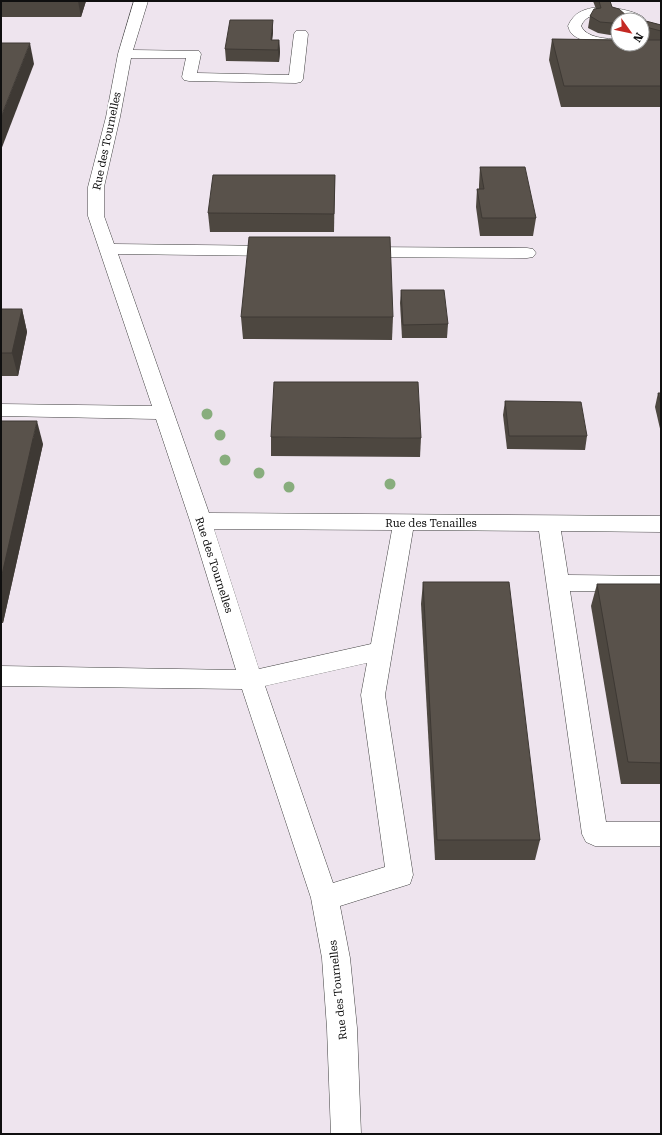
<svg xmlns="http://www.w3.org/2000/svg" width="662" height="1135" font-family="'Roboto Serif',serif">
<rect width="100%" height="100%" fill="#fffef2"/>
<path fill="#eee4ee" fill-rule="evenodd" d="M1 1H661V1134H1ZM618 20H642V44H618Z"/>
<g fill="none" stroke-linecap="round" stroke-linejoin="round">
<g stroke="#424242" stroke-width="1">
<g id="minor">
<path d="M134 1H148L133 50 199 51 201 54 197 73 289 75 294 34 296 31H306L308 34 303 79 301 82 296 83 189 81 184 80 182 77 186 58H131L120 117 104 187V216L114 244 278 246 284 247 286 251 284 255 278 256 118 254 209 513 661 516V532L561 531 568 575 661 576V592L570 591 606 822H661V846H595L586 842 582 834 539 531 413 530 385 695 413 875 410 884 340 906 350 958 357 1028 361 1134H331L327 1028 322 958 311 898 242 689 1 686V666L236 670 190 521 156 419 1 416V404L152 406 88 216V187L106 117 118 54ZM214 529 392 530 371 644 259 669ZM367 663 361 695 385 867 333 883 265 686Z"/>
<path d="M598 7C610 7 638 10 646 20L642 23V20C638 20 633 21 629 20 614 18 589 7 581 26 586 38 607 39 618 39V44H624C616 52 580 42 572 34 570 32 569 29 568 26 574 12 584 9 598 7Z"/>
<path d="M360 247 527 248 533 249 536 253 533 257 527 258 360 257 354 256 352 252 354 248Z"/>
</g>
</g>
<use href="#minor" fill="#fff" fill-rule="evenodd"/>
</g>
<g fill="#88ad7d">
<circle cx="207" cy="414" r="5.5"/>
<circle cx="220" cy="435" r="5.5"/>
<circle cx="225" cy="460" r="5.5"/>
<circle cx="259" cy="473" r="5.5"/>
<circle cx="390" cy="484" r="5.5"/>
<circle cx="289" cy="487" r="5.5"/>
</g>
<g fill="#4d4740">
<path d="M1 1H86L81 17H1Z"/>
<path d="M593 1H610L612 7 618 20V34L610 35 598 33 588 28 590 16 596 9Z"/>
<path d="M642 20 661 25V107H561L549 60 552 39 647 40 642 38Z"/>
<path d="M273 32 272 40H279L280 52 279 62 226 61 225 49Z"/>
<path d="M480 167 536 218 533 236H480L476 207 477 189H479V185Z"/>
<path d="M335 175 334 232H210L208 213Z"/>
<path d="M401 290 448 324 447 338H402L400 303Z"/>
<path d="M1 309H22L27 332 18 376H1Z"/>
<path d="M241 317H393L392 340 243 339Z"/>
<path d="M658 393H661V433L655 407Z"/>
<path d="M505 401 587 436 585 450 507 449 503 415Z"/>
<path d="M1 421 43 444 3 623H1Z"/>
<path d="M271 437 421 438 420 457 271 456Z"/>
<path d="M423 582 540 840 535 860H435L421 604Z"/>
<path d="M597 584H661V784H621L591 606Z"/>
</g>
<g fill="#3e3934">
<path d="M78 1H86L81 17Z"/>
<path d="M273 20V32L271 50V40Z"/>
<path d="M618 22V34L610 35 612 23Z"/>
<path d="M279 40 280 52 279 62 278 50Z"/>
<path d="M30 43 34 64 1 150V117Z"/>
<path d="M22 309 27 332 18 376 12 353Z"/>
<path d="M37 421 43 444 3 623 1 616V579Z"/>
</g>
<g fill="#59524b" stroke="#3e3934">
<path d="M599 1H610L612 7 619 9 627 16 642 20H618V22L612 23 600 22 590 16 594 9 601 8Z"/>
<path d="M230 20H273L271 40H279L278 50 225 49Z"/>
<path d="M642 20 661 25V31L642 26Z"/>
<path d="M552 39 618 40V44H642V40H661V86H564Z"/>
<path d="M1 43H30L1 117Z"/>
<path d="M480 167H525L536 218H482L477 189H484Z"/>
<path d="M213 175H335L334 214 208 213Z"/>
<path d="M249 237H390L393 317H241Z"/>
<path d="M401 290H444L448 324 403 325Z"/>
<path d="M1 309H22L12 353H1Z"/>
<path d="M274 382H418L421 438 271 437Z"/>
<path d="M658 393H661V405Z"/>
<path d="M505 401 581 402 587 436H509Z"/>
<path d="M1 421H37L1 579Z"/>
<path d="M423 582H509L540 840H437Z"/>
<path d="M597 584H661V763L628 762Z"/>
</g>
<g text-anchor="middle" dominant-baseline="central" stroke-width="4" stroke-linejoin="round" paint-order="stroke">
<g font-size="11" fill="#0f0f0f" stroke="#fff">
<text transform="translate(107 141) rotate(-78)">Rue des Tournelles</text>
<text x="431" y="523">Rue des Tenailles</text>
<text transform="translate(214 565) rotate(72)">Rue des Tournelles</text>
<text transform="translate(338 990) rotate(-96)">Rue des Tournelles</text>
</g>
</g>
<rect width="662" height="1135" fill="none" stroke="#0f0f0f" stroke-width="4"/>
<g transform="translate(630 32) rotate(123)"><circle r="19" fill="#ffffff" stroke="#9f9f9f"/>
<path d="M0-3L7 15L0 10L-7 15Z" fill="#c42923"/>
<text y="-6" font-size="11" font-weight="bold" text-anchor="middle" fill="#0f0f0f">N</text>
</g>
</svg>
